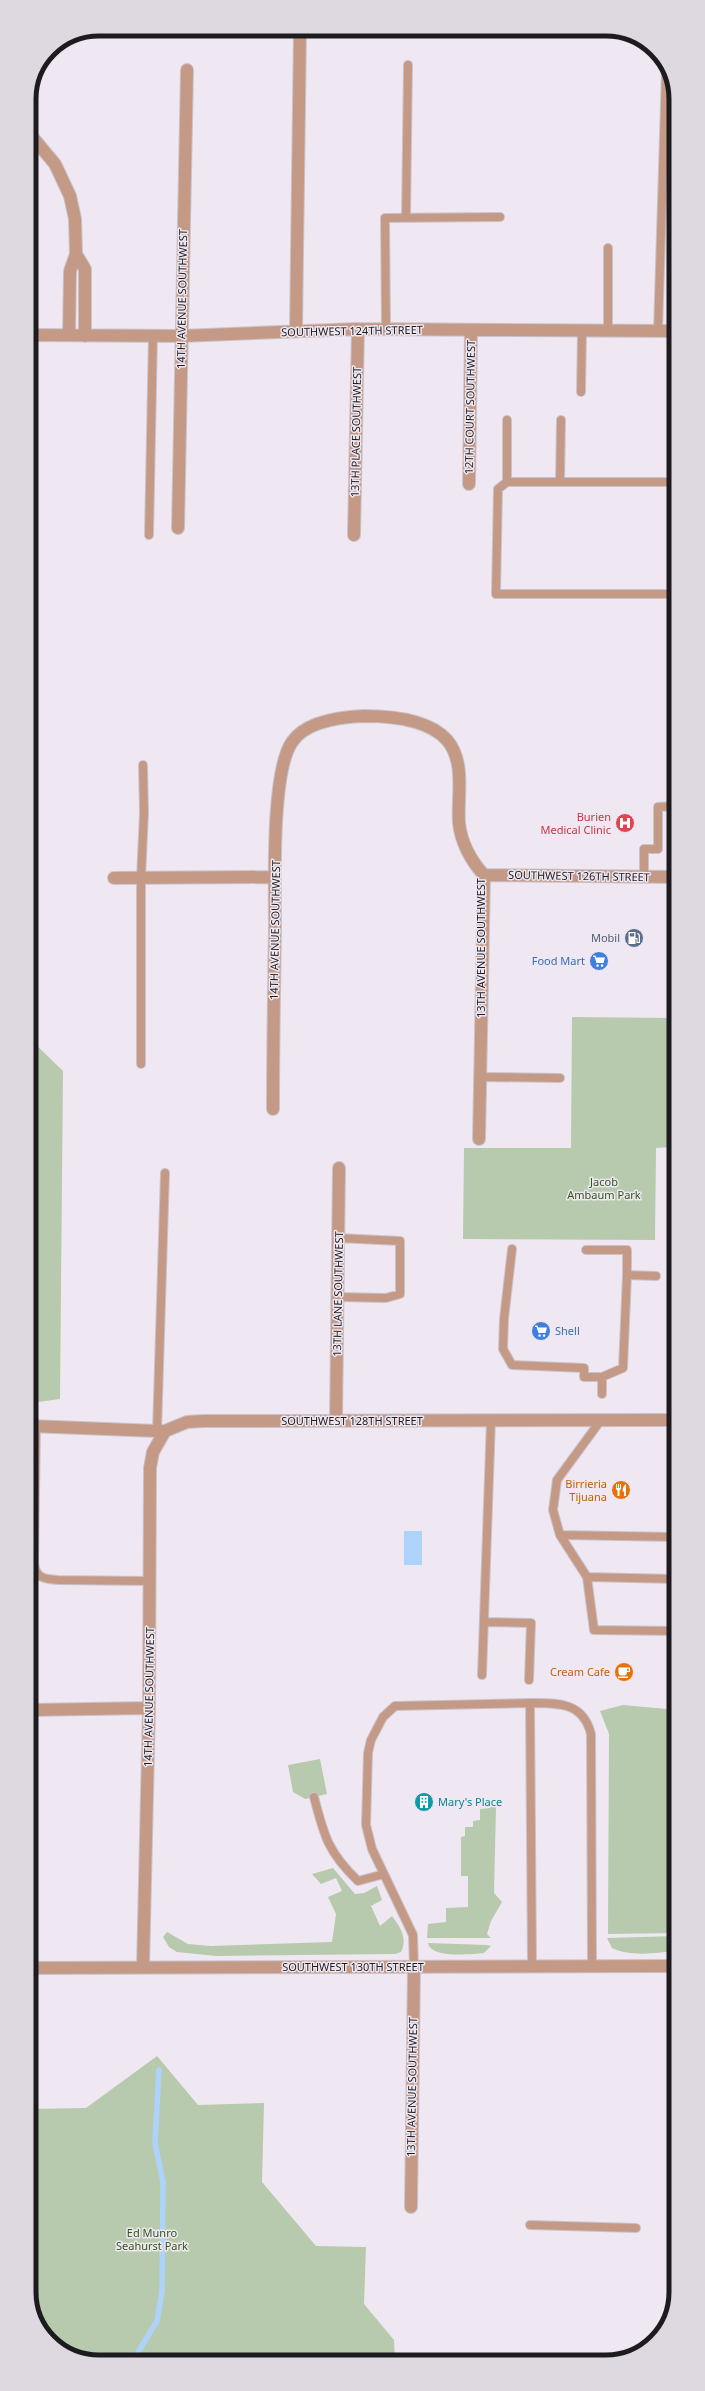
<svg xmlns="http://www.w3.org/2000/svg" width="705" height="2391" font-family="'Noto Sans',sans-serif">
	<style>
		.green { fill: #b7caad }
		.water { fill: #aed3fa }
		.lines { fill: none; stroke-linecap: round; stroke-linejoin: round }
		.stream { stroke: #aed3fa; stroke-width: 5.5 }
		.service-casing { stroke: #c9c3cc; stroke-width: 10 }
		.minor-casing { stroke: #c9c3cc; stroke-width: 14 }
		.tertiary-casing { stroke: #c9c3cc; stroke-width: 14 }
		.service { stroke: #c49a87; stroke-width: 8 }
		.minor { stroke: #c49a87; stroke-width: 12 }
		.tertiary { stroke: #c49a87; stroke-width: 12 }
		.labels { text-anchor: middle; stroke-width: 3; stroke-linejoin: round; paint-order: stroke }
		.street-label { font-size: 11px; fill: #1e1b1f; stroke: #efe8f2 }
		.health-label { font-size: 11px; fill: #be3a42; stroke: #efe8f2; text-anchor: end }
		.service-label { font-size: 11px; fill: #4e5e75; stroke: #efe8f2; text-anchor: end }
		.shop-label { font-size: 11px; fill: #366cbe; stroke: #efe8f2; text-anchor: end }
		.park-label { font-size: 11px; fill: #305419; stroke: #efe8f2 }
		.food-label { font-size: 11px; fill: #c56008; stroke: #efe8f2; text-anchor: end }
		.culture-label { font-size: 11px; fill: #0d838f; stroke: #efe8f2; text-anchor: start }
		.rim { fill: none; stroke: #1e1b1f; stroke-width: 5 }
	</style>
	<rect width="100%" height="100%" fill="#efe8f2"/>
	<path class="green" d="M572,1017L672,1018L671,1147L656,1148L655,1240L463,1239L464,1148H571Z
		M30,1039L63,1071L60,1399L30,1403Z
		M623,1705L667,1709L676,1745V1933L608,1934L609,1734L600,1711Z
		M320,1759L327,1794L305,1799L293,1792L288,1765Z
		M491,1806L496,1807L494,1893L502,1902L491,1921L487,1934L491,1938H427L428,1924L446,1922V1908L468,1907V1876H461V1837L465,1836V1827H473V1821L480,1820V1809L490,1808Z
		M333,1868L355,1894L364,1893L377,1886L382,1900L371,1906L380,1926L392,1916C400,1927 408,1938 401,1952L395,1954L216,1956L177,1952L169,1947L163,1937L167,1932L188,1944L211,1946L332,1942L336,1914L328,1897L342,1891L336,1878L321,1884L312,1874Z
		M676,1936L675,1951C655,1953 631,1957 612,1948L607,1938Z
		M428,1943L487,1945L491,1946L484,1953C471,1954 431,1959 428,1943Z
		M157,2056L198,2105L264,2103L262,2182L316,2246L366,2247L364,2304L394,2340L395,2361L94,2362L53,2344L30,2306V2109L86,2108Z"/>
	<path class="water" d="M404,1531H422V1565H404Z"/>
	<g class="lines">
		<path class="stream" d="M132,2362L157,2321L162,2292L163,2182L155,2143L159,2070"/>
		<defs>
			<path id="service" d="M406,218L408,65
				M386,329L385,218L500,217
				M608,331V248
				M658,331L666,71
				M581,392L582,331
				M507,420V482
				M560,482L561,420
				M675,482H507L498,489L496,594H675
				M149,535L153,335
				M644,877V849H658V807L675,806
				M141,1064V878L144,813L143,765
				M480,1077L560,1078
				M512,1249L504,1319L503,1349L512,1365L584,1368V1377H602L623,1368L627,1275
				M586,1250H627V1275L656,1276
				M338,1297L386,1298L400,1294V1241L338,1238
				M602,1394V1377
				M601,1420L557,1480L553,1510L560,1535L587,1577L676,1579
				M36,1426L34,1562C35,1578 44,1579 58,1580L150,1581
				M157,1431L165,1173
				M560,1535L676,1537
				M587,1577L594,1630L676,1631
				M484,1622L531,1623L529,1680
				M482,1675L491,1420
				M314,1797C324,1836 328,1852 358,1881L384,1874
				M532,1966L530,1703C558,1703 583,1702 591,1734L592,1966
				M414,1967L413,1935L372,1849L366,1825L368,1753L371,1740L383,1717L395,1706L530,1703
				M530,2225L636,2228"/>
			<path id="minor" d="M29,133L55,164L70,196L75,219L76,254L70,271L69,335
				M76,254L85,269V336
				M296,330L300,29
				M29,335L181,336L358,329L675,331
				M469,484L471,331
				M178,528L187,70
				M354,535L358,329
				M484,875L675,877
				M114,878L275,877
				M273,1109C273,1049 274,988 275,928C275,887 271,772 292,742C306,721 340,717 364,716C390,716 428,719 447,740C466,762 457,797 459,823C461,842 471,861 484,875L479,1139
				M336,1421L339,1168
				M30,1426L157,1431H165L187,1422L204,1421L675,1420
				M30,1710L149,1708
				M143,1967L149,1708L150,1468L153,1452L165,1431
				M411,2207L414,1967
				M675,2294L676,2251"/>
			<path id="tertiary" d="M30,1968L676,1966"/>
		</defs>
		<use href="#service" class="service-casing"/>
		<use href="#minor" class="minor-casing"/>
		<use href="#tertiary" class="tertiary-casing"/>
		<use href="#service" class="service"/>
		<use href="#minor" class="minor"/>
		<use href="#tertiary" class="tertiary"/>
	</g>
	<defs>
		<symbol id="hospital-disc" viewBox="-11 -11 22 22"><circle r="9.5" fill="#e0444e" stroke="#efe8f2"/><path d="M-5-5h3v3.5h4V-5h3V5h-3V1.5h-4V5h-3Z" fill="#fff"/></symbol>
		<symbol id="fuel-disc" viewBox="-11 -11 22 22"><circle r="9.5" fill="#5c6f8a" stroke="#efe8f2"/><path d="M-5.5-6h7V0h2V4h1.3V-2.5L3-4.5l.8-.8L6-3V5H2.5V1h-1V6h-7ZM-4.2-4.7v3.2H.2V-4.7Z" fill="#fff"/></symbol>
		<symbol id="supermarket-disc" viewBox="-11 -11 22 22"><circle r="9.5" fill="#3f7fe0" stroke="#efe8f2"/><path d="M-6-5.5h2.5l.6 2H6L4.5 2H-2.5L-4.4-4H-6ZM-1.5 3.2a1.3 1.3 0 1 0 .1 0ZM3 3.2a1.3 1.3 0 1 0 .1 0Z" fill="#fff"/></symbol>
		<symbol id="restaurant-disc" viewBox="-11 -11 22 22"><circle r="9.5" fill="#e8710a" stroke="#efe8f2"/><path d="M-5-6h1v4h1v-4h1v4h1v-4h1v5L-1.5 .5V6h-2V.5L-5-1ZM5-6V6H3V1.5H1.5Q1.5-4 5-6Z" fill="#fff"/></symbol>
		<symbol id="cafe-disc" viewBox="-11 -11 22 22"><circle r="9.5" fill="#e8710a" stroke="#efe8f2"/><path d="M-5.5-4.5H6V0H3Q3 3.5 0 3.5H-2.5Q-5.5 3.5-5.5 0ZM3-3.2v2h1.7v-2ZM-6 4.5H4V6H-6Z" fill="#fff"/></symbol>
		<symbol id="building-disc" viewBox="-11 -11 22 22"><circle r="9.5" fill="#0f9aa8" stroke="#efe8f2"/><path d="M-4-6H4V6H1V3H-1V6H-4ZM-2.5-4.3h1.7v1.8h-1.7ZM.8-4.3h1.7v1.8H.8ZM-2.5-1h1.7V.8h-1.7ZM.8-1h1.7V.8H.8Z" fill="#fff"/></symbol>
	</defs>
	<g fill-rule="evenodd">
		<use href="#hospital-disc" x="614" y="812" width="22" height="22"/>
		<use href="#fuel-disc" x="623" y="927" width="22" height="22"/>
		<use href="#supermarket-disc" x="588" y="950" width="22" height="22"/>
		<use href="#supermarket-disc" x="530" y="1320" width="22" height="22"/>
		<use href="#restaurant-disc" x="610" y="1479" width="22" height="22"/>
		<use href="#cafe-disc" x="613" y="1661" width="22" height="22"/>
		<use href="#building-disc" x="413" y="1791" width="22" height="22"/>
	</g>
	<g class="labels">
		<g class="street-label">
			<text transform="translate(182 299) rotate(-89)" y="4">14TH AVENUE SOUTHWEST</text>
			<text transform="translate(352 331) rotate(-1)" y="4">SOUTHWEST 124TH STREET</text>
			<text transform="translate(470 407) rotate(-89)" y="4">12TH COURT SOUTHWEST</text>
			<text transform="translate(356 432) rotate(-89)" y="4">13TH PLACE SOUTHWEST</text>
			<text transform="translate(579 876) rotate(1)" y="4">SOUTHWEST 126TH STREET</text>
			<text transform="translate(275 930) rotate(-89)" y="4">14TH AVENUE SOUTHWEST</text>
			<text transform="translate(481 948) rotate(-90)" y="4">13TH AVENUE SOUTHWEST</text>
			<text transform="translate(338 1294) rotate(-89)" y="4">13TH LANE SOUTHWEST</text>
			<text x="352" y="1425">SOUTHWEST 128TH STREET</text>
			<text transform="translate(149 1697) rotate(-89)" y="4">14TH AVENUE SOUTHWEST</text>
			<text x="353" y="1971">SOUTHWEST 130TH STREET</text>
			<text transform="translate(412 2087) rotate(-89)" y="4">13TH AVENUE SOUTHWEST</text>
		</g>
		<g class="health-label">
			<text x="611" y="821">Burien<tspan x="611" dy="13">Medical Clinic</tspan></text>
		</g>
		<g class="service-label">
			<text x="620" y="942">Mobil</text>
		</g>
		<g class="shop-label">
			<text x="585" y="965">Food Mart</text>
			<text x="555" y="1335" text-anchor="start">Shell</text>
		</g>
		<g class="park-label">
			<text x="604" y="1186">Jacob<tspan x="604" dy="13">Ambaum Park</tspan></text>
			<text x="152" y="2237">Ed Munro<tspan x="152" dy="13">Seahurst Park</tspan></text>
		</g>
		<g class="food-label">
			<text x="607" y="1488">Birrieria<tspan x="607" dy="13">Tijuana</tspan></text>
			<text x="610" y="1676">Cream Cafe</text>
		</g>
		<g class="culture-label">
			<text x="438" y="1806">Mary's Place</text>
		</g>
	</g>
	<path d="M0 0H705V2391H0ZM99 36H606A63 63 0 0 1 669 99V2292A63 63 0 0 1 606 2355H99A63 63 0 0 1 36 2292V99A63 63 0 0 1 99 36Z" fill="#ded8e1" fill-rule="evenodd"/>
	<path class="rim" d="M99 36H606A63 63 0 0 1 669 99V2292A63 63 0 0 1 606 2355H99A63 63 0 0 1 36 2292V99A63 63 0 0 1 99 36Z"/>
</svg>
